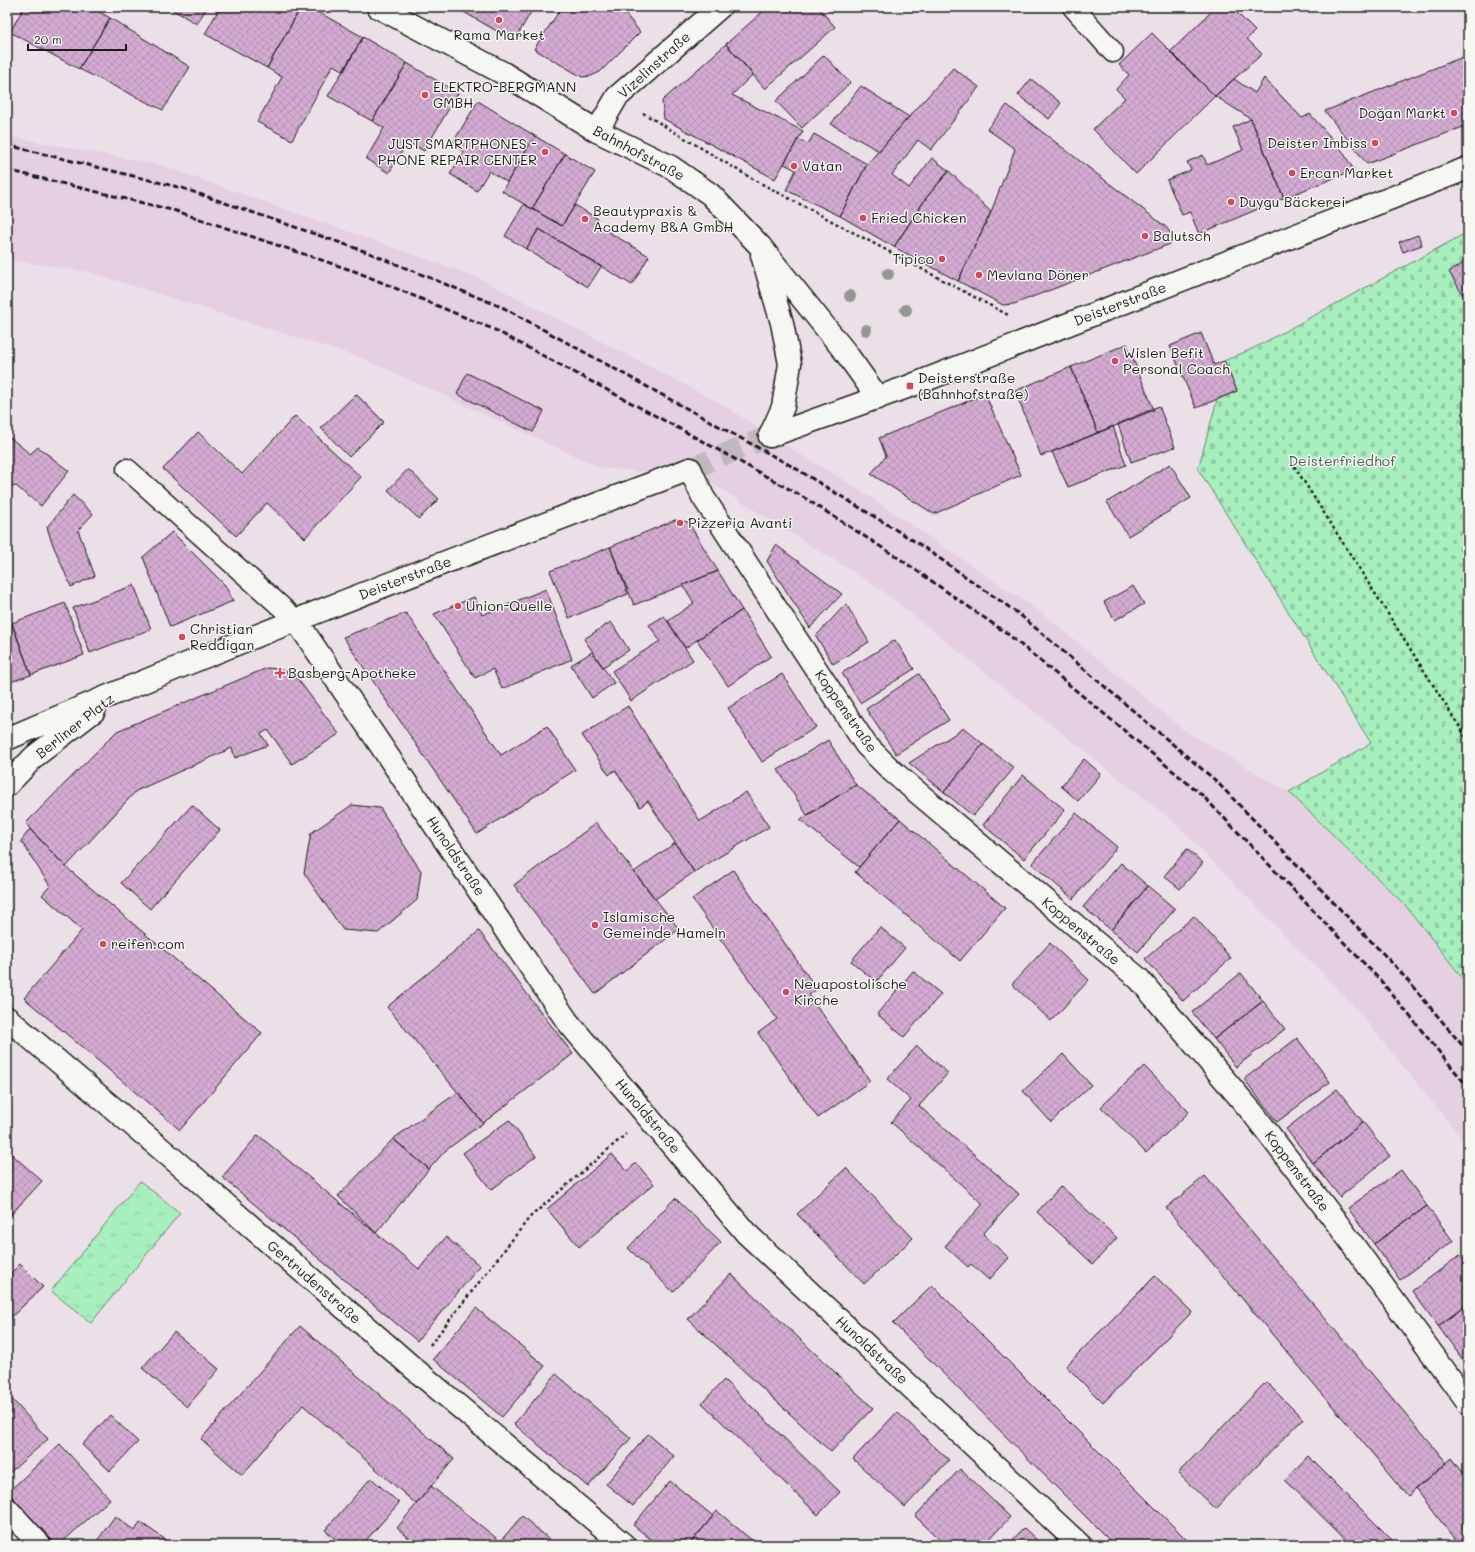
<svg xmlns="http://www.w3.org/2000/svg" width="1475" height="1552" font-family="Mali,sans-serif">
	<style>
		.built { fill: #e5d0e1 }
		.grass { fill: url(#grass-tufts); stroke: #62866d }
		.cemetery { fill: url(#cemetery-stones); stroke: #62866d }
		.building { fill: url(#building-cross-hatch); stroke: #1c1c1c }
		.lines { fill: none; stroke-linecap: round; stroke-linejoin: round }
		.primary-tunnel { stroke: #c2b9bf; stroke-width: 22; stroke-dasharray: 22 11; stroke-linecap: butt }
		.lane-casing { stroke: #1c1c1c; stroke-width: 23 }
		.street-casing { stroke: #1c1c1c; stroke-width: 25 }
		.secondary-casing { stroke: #1c1c1c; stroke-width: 25 }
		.primary-casing { stroke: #1c1c1c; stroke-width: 25 }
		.path { stroke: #1c1c1c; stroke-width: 2.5; stroke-dasharray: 3 3; stroke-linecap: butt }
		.lane { stroke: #f6f6f2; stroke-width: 20 }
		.street { stroke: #f6f6f2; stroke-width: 22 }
		.secondary { stroke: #f6f6f2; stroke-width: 22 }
		.primary { stroke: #f6f6f2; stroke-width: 22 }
		.rail { stroke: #1c1c1c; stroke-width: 3; stroke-dasharray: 6 3; stroke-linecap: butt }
		.tree { fill: #919793 }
		.poi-dot { fill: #d1495b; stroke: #f6f6f2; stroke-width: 1.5 }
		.labels { text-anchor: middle; stroke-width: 3; stroke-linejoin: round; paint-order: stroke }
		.poi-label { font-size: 14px; fill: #1c1c1c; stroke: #f6f6f2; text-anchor: start }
		.street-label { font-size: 14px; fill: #1c1c1c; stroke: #f6f6f2 }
		.park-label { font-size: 14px; fill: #465c4d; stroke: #f6f6f2 }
	</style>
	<defs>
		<pattern id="grass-tufts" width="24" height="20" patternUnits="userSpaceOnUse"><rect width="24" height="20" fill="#a7f0be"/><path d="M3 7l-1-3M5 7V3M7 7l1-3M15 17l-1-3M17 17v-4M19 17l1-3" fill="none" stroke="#8fcda3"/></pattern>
		<pattern id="cemetery-stones" width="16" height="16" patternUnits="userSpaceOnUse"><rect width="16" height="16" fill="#a7f0be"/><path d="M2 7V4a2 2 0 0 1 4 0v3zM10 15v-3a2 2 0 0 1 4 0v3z" fill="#8fcda3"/></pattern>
		<pattern id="building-cross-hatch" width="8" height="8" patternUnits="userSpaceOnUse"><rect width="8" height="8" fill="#d4abd2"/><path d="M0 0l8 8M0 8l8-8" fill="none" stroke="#b593b4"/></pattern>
	</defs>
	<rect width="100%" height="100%" fill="#ece0e8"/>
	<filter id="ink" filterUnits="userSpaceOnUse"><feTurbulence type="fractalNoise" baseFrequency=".025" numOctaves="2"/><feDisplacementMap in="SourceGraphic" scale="8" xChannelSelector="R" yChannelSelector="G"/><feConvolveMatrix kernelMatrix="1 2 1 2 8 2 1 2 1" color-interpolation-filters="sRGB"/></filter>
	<g filter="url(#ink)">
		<path class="built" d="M7,136L161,165L477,277L722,404L770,436L852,485L1042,613L1185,731L1289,792L1405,905L1468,985V1146L1354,1006L1174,822L877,587L703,478L601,468L364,359L89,272L7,260Z"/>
		<path class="grass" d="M140,1181L180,1213L91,1323L51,1291Z"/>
		<path class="cemetery" d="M1468,232V985L1405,905L1289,792L1371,743L1198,469L1217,400L1237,391L1224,361L1254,348Z"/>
		<path class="building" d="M24,7H91L110,18L79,69L10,32Z
			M168,7H207L197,24Z
			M220,7H301L267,68L205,34Z
			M301,7H309L363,37L344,71L333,65L292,140L257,122L282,77L267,68Z
			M455,7H534L514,41Z
			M562,7H620L640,32L600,72L591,76L582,77L534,49Z
			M768,7H818L835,27L765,89L726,44Z
			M1216,7H1231L1255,31L1247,39L1262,54L1215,96L1170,52Z
			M110,18L190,67L163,110L79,69Z
			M1152,33L1215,96L1136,174L1093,129L1125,98L1116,89L1129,75L1119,65Z
			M363,37L407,63L372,121L328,96Z
			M726,44L753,74L732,95L803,131L775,179L664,119L662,101Z
			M824,55L850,83L802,128L776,101Z
			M1468,55V125L1367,164L1325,111Z
			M407,63L458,93L424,151L408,142L389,173L366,159L384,128L372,121Z
			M953,68L979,87L931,150L918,140L892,175L909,188L932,158L949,171L926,198L894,247L840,216L867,164Z
			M1264,78L1302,118L1310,114L1341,149L1354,170L1284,198L1251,119L1215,96L1234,79L1255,93Z
			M1031,79L1061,103L1049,119L1018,95Z
			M861,86L909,117L879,151L831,124Z
			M478,101L535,136L507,182L489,171L477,191L450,174L464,152L452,144Z
			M1007,105L1166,227L1173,236L1170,244L1014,304L1003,305L958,281L991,212L1015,149L987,129Z
			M1251,119L1284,198L1199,234L1190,212L1182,215L1167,180L1191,170L1187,162L1203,155L1207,165L1243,150L1233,127Z
			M814,134L867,164L840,216L786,190L796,170L784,164L798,139L808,144Z
			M535,136L565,154L532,209L502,191Z
			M565,154L595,172L562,226L532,209Z
			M949,171L991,212L958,281L894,247L926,198Z
			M524,204L562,226L575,205L598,219L595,224L649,256L632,285L539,229L526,249L505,236Z
			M539,229L601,267L588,287L526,249Z
			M1418,235L1422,245L1403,252L1399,242Z
			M1468,260V303L1449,272Z
			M1201,333L1214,365L1224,361L1237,391L1196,408L1170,346Z
			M1127,344L1154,410L1098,433L1071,367Z
			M1071,367L1098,433L1041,456L1015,391Z
			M467,373L544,411L533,432L457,394Z
			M356,394L384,422L349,457L321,428Z
			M985,394L1021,475L934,514L871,474L886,456L879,438Z
			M1159,406L1175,447L1131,462L1118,424Z
			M295,416L361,477L305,538L267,503L236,536L163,469L198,432L242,474Z
			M1113,426L1126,465L1068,487L1052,452Z
			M7,435L30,454L38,447L69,471L41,506L16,486L7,488Z
			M1170,464L1191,498L1128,536L1107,502Z
			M408,469L439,499L419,519L388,490Z
			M73,495L93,514L78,530L95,576L71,587L51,540L47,527Z
			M675,520L688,522L718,571L634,605L610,547Z
			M172,532L225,585L233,601L170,627L143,557Z
			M776,545L842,594L810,628L767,561Z
			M610,547L628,594L569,618L550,571Z
			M718,571L742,610L685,648L668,621L694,603L683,585Z
			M134,585L151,629L90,653L73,608Z
			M1133,586L1144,604L1115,620L1104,602Z
			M546,589L572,659L502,689L493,669L475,678L434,614L474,597L482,615Z
			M65,603L84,655L31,675L12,623Z
			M846,604L869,642L833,664L816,636Z
			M742,610L771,656L728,686L697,640Z
			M7,611L31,675L7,683Z
			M406,613L501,755L547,726L575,770L477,834L343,637Z
			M664,616L693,660L631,701L612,671L660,641L649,625Z
			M611,622L629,650L603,667L584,639Z
			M895,640L914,669L860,703L842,673Z
			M592,652L614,683L592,698L571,665Z
			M267,668L278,669L287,672L297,678L339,734L292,764L268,730L261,734L268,745L235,758L232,748L136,791L66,867L30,829L26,823L117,731Z
			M782,674L816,727L762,762L728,708Z
			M919,674L949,720L896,754L866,709Z
			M628,706L700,821L746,792L769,827L694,872L648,801L640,807L615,770L609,775L582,735Z
			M964,728L983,744L944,792L909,763Z
			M828,740L856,785L807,815L778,770Z
			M983,744L1014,768L973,816L944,792Z
			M1084,759L1101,774L1078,801L1061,786Z
			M1023,775L1065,810L1024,859L983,825Z
			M856,785L900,819L859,867L800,820Z
			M192,805L220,830L150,909L121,883Z
			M352,805L380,808L421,871L417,900L378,933L343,930L304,873L311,833Z
			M1076,813L1117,847L1073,899L1032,864Z
			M900,819L1005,908L960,961L855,872Z
			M596,823L679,929L595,994L514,885Z
			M30,829L66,867L262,1033L180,1130L24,998L82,930L42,895L50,886L21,841Z
			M675,843L694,872L655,899L634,872Z
			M1187,849L1203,863L1180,889L1164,876Z
			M1121,863L1148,886L1111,930L1083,907Z
			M733,870L817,989L809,995L870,1081L818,1118L758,1033L777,1019L692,899Z
			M1148,886L1175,909L1138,952L1111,930Z
			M1194,916L1231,958L1183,1001L1145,959Z
			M880,927L905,948L876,982L851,961Z
			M479,931L573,1054L483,1123L387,1007Z
			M1050,943L1089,980L1051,1021L1012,984Z
			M913,971L941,994L904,1037L877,1014Z
			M1241,973L1263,1001L1214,1039L1192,1012Z
			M1263,1001L1285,1029L1236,1067L1214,1039Z
			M1297,1038L1330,1082L1277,1122L1244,1079Z
			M917,1046L948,1073L919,1106L1019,1194L983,1234L1009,1258L989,1280L971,1264L968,1267L945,1246L983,1204L891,1122L911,1100L887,1079Z
			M1063,1054L1091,1085L1051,1122L1023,1091Z
			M1144,1066L1189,1112L1146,1153L1101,1107Z
			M1337,1089L1363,1122L1313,1163L1286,1129Z
			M458,1092L483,1123L446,1150L429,1169L393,1139Z
			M509,1120L536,1156L491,1190L463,1153Z
			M1363,1122L1390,1156L1340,1197L1313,1163Z
			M258,1135L419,1269L446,1237L480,1266L417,1341L222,1177Z
			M393,1139L429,1169L376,1233L338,1196Z
			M7,1150L42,1181L7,1219Z
			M612,1154L627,1171L636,1163L654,1184L579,1247L547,1209Z
			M846,1168L913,1238L864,1284L797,1214Z
			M1401,1170L1427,1206L1374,1244L1348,1208Z
			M1205,1176L1447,1463L1408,1496L1166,1208Z
			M1061,1186L1117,1238L1093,1264L1037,1212Z
			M675,1198L721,1242L673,1292L628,1248Z
			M1427,1206L1453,1241L1400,1280L1374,1244Z
			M1460,1255L1468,1265V1304L1438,1326L1412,1291Z
			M20,1264L43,1287L7,1321V1277Z
			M731,1274L873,1408L831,1452L688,1319Z
			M1155,1276L1192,1312L1103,1403L1066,1366Z
			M932,1285L1192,1545H1114L893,1323Z
			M1468,1304V1357L1463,1360L1438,1326Z
			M476,1308L545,1366L502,1417L433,1359Z
			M300,1326L454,1459L416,1504L303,1405L242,1475L201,1439Z
			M174,1332L219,1369L187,1407L142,1368Z
			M556,1374L631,1438L588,1487L514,1424Z
			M724,1380L840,1492L818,1515L702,1403Z
			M1266,1382L1303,1419L1215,1509L1178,1473Z
			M10,1397L48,1439L7,1475V1401Z
			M897,1412L949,1460L905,1507L853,1459Z
			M110,1415L138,1442L110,1471L82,1445Z
			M648,1434L674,1456L633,1506L606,1484Z
			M60,1444L110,1499L59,1545H56L8,1492Z
			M1308,1456L1397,1545H1351L1285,1480Z
			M1452,1458L1468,1479V1545H1459L1416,1489Z
			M960,1469L1010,1517L984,1545H945L915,1516Z
			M371,1478L399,1503L362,1545H342L325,1530Z
			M670,1481L713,1516L689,1545H658L633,1525Z
			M431,1486L500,1541L497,1545H417L397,1528Z
			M717,1511L754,1542L752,1545H689Z
			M115,1516L135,1531L140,1522L173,1545H94Z
			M522,1516L556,1545H497Z
			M1024,1528L1042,1545H1008Z"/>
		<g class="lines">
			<path class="primary-tunnel" d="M690,469L770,436"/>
			<defs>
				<path id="lane" d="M1073,7L1113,52
					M127,469L296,620"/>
				<path id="street" d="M597,131L617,97L720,7
					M690,469L703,497L866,745L892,771L1139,979L1252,1112L1340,1227L1468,1403
					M296,620L567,1021L746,1233L1080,1545
					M7,1018L193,1176L412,1367L624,1545
					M7,1509L40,1545"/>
				<path id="secondary" d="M378,7L503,73L597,131L671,167L710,194L760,246L846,353L878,398
					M762,255L782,323L790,364L783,407L770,436"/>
				<path id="primary" d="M770,436L910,386L1468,168
					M7,739C232,642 461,556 690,469
					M7,785L35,756L94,711"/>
			</defs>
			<use href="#lane" class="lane-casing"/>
			<use href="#street" class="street-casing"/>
			<use href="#secondary" class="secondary-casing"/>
			<use href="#primary" class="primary-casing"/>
			<path class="path" d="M643,113L751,178L1010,316
				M1291,461L1468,740
				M430,1345L530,1217L626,1134"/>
			<use href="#lane" class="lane"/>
			<use href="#street" class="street"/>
			<use href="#secondary" class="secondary"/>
			<use href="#primary" class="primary"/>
			<path class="rail" d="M7,145L182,188L364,251L504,308L795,468L919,544L1019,614L1215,780L1397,968L1468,1052
				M7,170L176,211L357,272L495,330L682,430L800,495L900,559L1009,635L1202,795L1381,981L1468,1087"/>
		</g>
		<g class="tree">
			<circle cx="888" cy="274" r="6"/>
			<circle cx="850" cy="296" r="6"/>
			<circle cx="906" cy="310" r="6"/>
			<circle cx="866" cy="330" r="6"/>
		</g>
	</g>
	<g class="poi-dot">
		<circle cx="499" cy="20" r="4"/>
		<circle cx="425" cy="95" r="4"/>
		<circle cx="1454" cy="113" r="4"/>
		<circle cx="1375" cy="143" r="4"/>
		<circle cx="545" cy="152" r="4"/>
		<circle cx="794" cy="166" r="4"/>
		<circle cx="1292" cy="173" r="4"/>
		<circle cx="1231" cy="202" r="4"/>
		<circle cx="863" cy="218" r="4"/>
		<circle cx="585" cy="219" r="4"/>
		<circle cx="1145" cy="236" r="4"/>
		<circle cx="942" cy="259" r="4"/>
		<circle cx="979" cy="275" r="4"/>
		<circle cx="1115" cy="361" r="4"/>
		<rect x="906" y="382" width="8" height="8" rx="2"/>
		<circle cx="680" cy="523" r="4"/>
		<circle cx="458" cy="606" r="4"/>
		<circle cx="182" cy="637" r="4"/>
		<path d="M278 667h4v4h4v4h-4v4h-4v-4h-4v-4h4z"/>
		<circle cx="595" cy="925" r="4"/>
		<circle cx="103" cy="944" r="4"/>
		<circle cx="786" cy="992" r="4"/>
	</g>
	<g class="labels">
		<g class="poi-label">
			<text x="499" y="40" text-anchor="middle">Rama Market</text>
			<text x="433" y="92">ELEKTRO-BERGMANN<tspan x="433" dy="16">GMBH</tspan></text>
			<text x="1446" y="118" text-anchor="end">Doğan Markt</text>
			<text x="1367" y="148" text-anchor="end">Deister Imbiss</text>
			<text x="537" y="149" text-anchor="end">JUST SMARTPHONES -<tspan x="537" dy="16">PHONE REPAIR CENTER</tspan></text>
			<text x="802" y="171">Vatan</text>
			<text x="1300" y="178">Ercan Market</text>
			<text x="1239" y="207">Duygu Bäckerei</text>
			<text x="593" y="216">Beautypraxis &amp;<tspan x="593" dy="16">Academy B&amp;A GmbH</tspan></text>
			<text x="871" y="223">Fried Chicken</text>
			<text x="1153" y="241">Balutsch</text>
			<text x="934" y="264" text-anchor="end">Tipico</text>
			<text x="987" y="280">Mevlana Döner</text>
			<text x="1123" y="358">Wislen Befit<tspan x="1123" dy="16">Personal Coach</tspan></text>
			<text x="918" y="383">Deisterstraße<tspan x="918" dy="16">(Bahnhofstraße)</tspan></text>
			<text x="688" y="528">Pizzeria Avanti</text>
			<text x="466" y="611">Union-Quelle</text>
			<text x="190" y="634">Christian<tspan x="190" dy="16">Reddigan</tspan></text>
			<text x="288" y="678">Basberg-Apotheke</text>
			<text x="603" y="922">Islamische<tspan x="603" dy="16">Gemeinde Hameln</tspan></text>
			<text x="111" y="949">reifen.com</text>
			<text x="794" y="989">Neuapostolische<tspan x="794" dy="16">Kirche</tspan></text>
		</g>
		<g class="street-label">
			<text transform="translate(654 65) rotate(-42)" y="5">Vizelinstraße</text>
			<text transform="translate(639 153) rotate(28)" y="5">Bahnhofstraße</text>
			<text transform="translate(1120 304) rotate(-21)" y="5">Deisterstraße</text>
			<text transform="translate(405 578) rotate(-21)" y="5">Deisterstraße</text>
			<text transform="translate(846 711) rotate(55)" y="5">Koppenstraße</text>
			<text transform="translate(75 726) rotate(-38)" y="5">Berliner Platz</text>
			<text transform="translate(456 856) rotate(56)" y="5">Hunoldstraße</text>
			<text transform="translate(1081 931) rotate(40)" y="5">Koppenstraße</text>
			<text transform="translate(648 1116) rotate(50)" y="5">Hunoldstraße</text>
			<text transform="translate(1297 1171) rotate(53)" y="5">Koppenstraße</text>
			<text transform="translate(314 1282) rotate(41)" y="5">Gertrudenstraße</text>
			<text transform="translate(872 1350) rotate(43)" y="5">Hunoldstraße</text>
		</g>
		<g class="park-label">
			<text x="1342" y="466">Deisterfriedhof</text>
		</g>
	</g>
	<rect width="1475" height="1552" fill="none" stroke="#f6f6f2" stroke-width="24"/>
	<rect x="12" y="12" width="1451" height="1528" fill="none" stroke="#1c1c1c" stroke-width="1.5" filter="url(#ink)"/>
	<path d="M28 44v6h98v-6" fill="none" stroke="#1c1c1c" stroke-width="2"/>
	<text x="34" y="44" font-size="12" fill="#1c1c1c" stroke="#f6f6f2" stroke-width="3" paint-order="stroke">20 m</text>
</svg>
